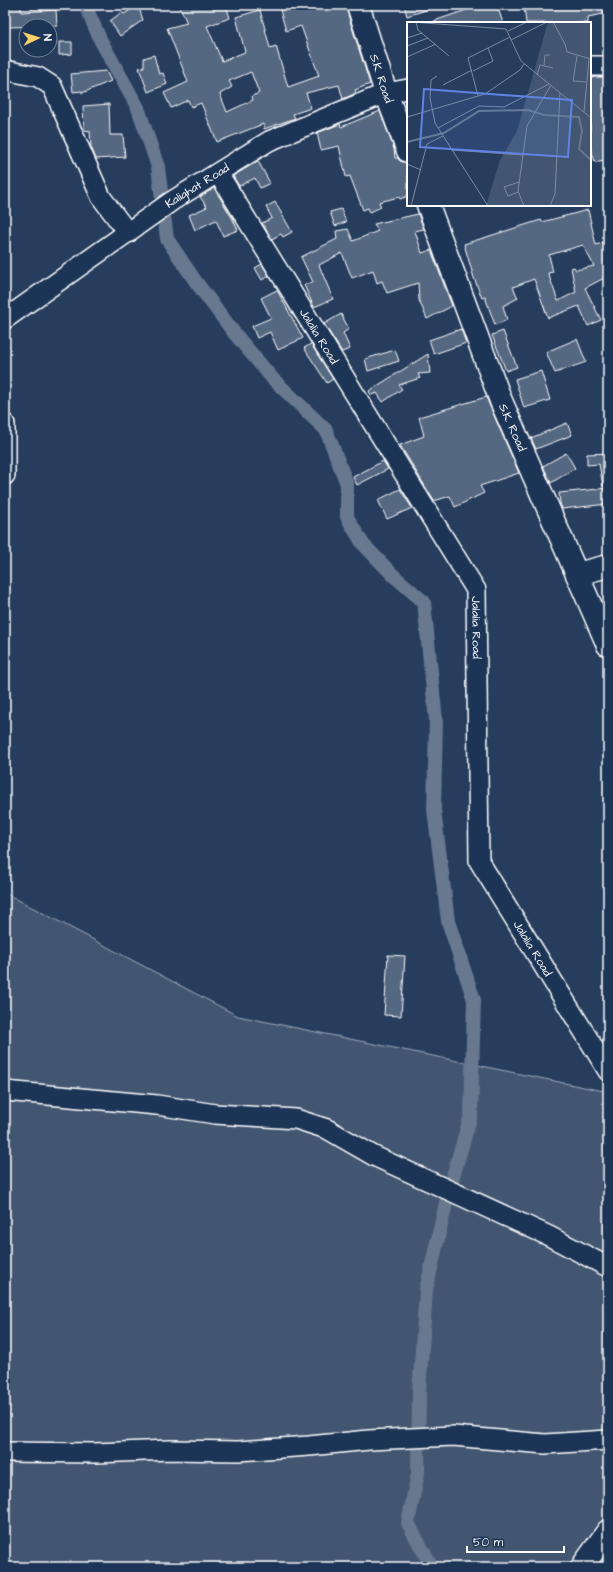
<svg xmlns="http://www.w3.org/2000/svg" width="613" height="1572" font-family="'Architects Daughter',sans-serif">
	<style>
		.green { fill: #425672; stroke: #a0aab8 }
		.lines { fill: none; stroke-linecap: round; stroke-linejoin: round }
		.canal { stroke: #67788e; stroke-width: 14 }
		.building { fill: #556781; stroke: #fff; fill-rule: evenodd }
		.minor-casing { stroke: #fff; stroke-width: 22 }
		.major-casing { stroke: #fff; stroke-width: 25 }
		.minor { stroke: #1d3557; stroke-width: 19 }
		.major { stroke: #1d3557; stroke-width: 22 }
		.labels { text-anchor: middle; stroke-width: 3; stroke-linejoin: round; paint-order: stroke }
		.street-label { font-size: 12px; fill: #fff; stroke: #1d3557 }
		.inset-river { fill: none; stroke: #67788e; stroke-width: 2 }
		.inset-road { fill: none; stroke: #7d8b9e; stroke-width: 1 }
		.view { fill: #6183e4; fill-opacity: 0.15; stroke: #6183e4; stroke-width: 2 }
		.inset-edge { fill: none; stroke: #fff; stroke-width: 2 }
	</style>
	<rect width="100%" height="100%" fill="#263d5e"/>
	<filter id="ink" filterUnits="userSpaceOnUse"><feTurbulence type="fractalNoise" baseFrequency=".025" numOctaves="2"/><feDisplacementMap in="SourceGraphic" scale="8" xChannelSelector="R" yChannelSelector="G"/><feConvolveMatrix kernelMatrix="1 2 1 2 8 2 1 2 1" color-interpolation-filters="sRGB"/></filter>
	<g filter="url(#ink)">
		<path class="green" d="M5,893L238,1016L608,1092V1567H5Z"/>
		<g class="lines">
			<path class="canal" d="M85,5L101,41L138,108L158,167L167,239L196,282L235,334L273,379L326,430L347,484V517L363,544L393,575L424,602L436,721L434,810L448,921L474,1000L471,1115L449,1190L426,1290L419,1392L418,1473L408,1523L432,1567"/>
		</g>
		<path class="building" d="M7,5H21V12L56,10L57,26L8,27Z
			M138,5L143,20L120,36L110,21L122,12L124,14Z
			M179,5H226L230,18L207,26L222,61L245,52L236,17L260,10L270,48L276,46L288,87L319,76L301,26L286,31L280,10L296,5H321L322,10L336,5H345L370,84L355,90L356,93L343,99L339,85L306,93L311,108L293,114L295,118L264,129L263,124L217,142L201,103L191,107L188,100L171,108L164,93L188,82L167,28L187,23ZM251,72L259,93L252,96L253,100L227,112L220,94L232,87L229,81Z
			M404,5H435L436,7L407,16Z
			M481,5H497L503,23H434V21Z
			M531,5H608V13L588,17V23H526L524,6Z
			M59,42H72V54L59,55Z
			M154,55L159,74L163,73L167,84L148,92L139,68L144,67V58Z
			M106,71L111,81L82,93V91L73,92L71,74Z
			M595,77H608V159L595,162L590,145V79Z
			M109,104L110,135H123L125,157L96,159L91,147L90,131L84,130L83,106Z
			M380,111L394,149L395,158H398L400,161L408,163V196L400,199L399,197L379,202L381,207L370,212L368,208L363,210L350,176L346,177L339,146L321,150L317,133L340,124L341,127Z
			M258,161L270,183L260,188L255,178L239,186L233,176Z
			M214,188L231,216L238,230L223,236L216,220L195,230L189,215L207,207L200,197Z
			M275,202L292,232L283,237L281,234L272,239L262,223L272,218L266,207Z
			M341,209L346,222L335,226L330,212Z
			M588,210L596,245L608,241V276L585,288L601,320L588,326L579,306L548,318L534,279L513,287L518,298L503,306L507,320L495,325L485,297L482,298L474,278L464,244L541,220L542,222ZM583,245L594,266L576,270L574,267L571,268L576,292L558,301L548,273L553,272L549,255Z
			M418,214L424,229L415,231L422,253L431,250L452,306L427,319L419,300L418,283L387,293L382,281L377,283L373,270L352,278L342,253L319,265L333,299L314,307L304,285L313,282L301,257L337,239L336,231L348,229L353,241L378,231L374,224Z
			M262,264L269,276L262,280L255,268Z
			M277,290L303,338L278,350L270,332L257,338L252,326L271,318L261,298Z
			M341,314L349,329L343,333L350,349L342,352L324,324Z
			M461,329L466,343L434,354L429,340Z
			M503,331L517,367L506,371L492,335Z
			M577,339L586,362L555,373L546,352Z
			M311,344L333,379L327,383L304,348Z
			M395,350L399,361L368,371L365,359Z
			M428,354L430,373L418,374L420,378L399,385L402,389L383,402L377,393L371,395L369,391Z
			M541,371L550,400L524,408L515,379Z
			M486,397L519,473L480,486L484,493L455,507L450,496L434,501L400,445L424,436L419,417Z
			M567,423L572,435L536,449L531,438Z
			M566,453L575,468L551,483L543,466Z
			M608,453V485L603,486L599,464L587,465V454Z
			M383,461L388,469L357,485L353,477Z
			M608,488V504L562,509L560,503L559,493Z
			M400,489L412,508L387,519L378,500Z
			M388,955L405,956L401,1016L384,1015Z"/>
		<g class="lines">
			<defs>
				<g id="minor">
					<path d="M590,66H608"/>
					<path d="M5,70L38,77L52,86L101,197L128,233"/>
					<path id="s1" d="M218,173L476,590L479,861L608,1071"/>
					<path id="s2" d="M5,319L172,201L269,141L386,93L408,89"/>
					<path d="M5,424V475"/>
					<path d="M5,1091L157,1105L215,1114L296,1119L327,1129L374,1156L549,1236L608,1267"/>
					<path d="M5,1452L95,1453L170,1450L238,1451L309,1446L369,1440L453,1436L545,1444L608,1440"/>
				</g>
				<g id="major">
					<path id="s3" d="M358,5L386,93L408,151"/>
					<path id="s4" d="M428,205L501,401L608,645"/>
					<path d="M577,574L608,566"/>
					<path d="M582,1567L608,1531"/>
				</g>
			</defs>
			<use href="#minor" class="minor-casing"/>
			<use href="#major" class="major-casing"/>
			<use href="#minor" class="minor"/>
			<use href="#major" class="major"/>
		</g>
	</g>
	<g class="labels">
		<g class="street-label">
			<text dy="4" stroke="none"><textPath href="#s3" startOffset="77">S.K. Road</textPath></text>
			<text dy="4" stroke="none"><textPath href="#s2" startOffset="234">Kalighat Road</textPath></text>
			<text dy="4" stroke="none"><textPath href="#s1" startOffset="192">Jalalia Road</textPath></text>
			<text dy="4" stroke="none"><textPath href="#s4" startOffset="238">S.K. Road</textPath></text>
			<text dy="4" stroke="none"><textPath href="#s1" startOffset="528">Jalalia Road</textPath></text>
			<text dy="4" stroke="none"><textPath href="#s1" startOffset="864">Jalalia Road</textPath></text>
		</g>
	</g>
	<g transform="translate(407 22)">
		<rect width="184" height="184" fill="#263d5e"/>
		<path d="M141,0H184V184H79L93,138L110,109Z" fill="#425672"/>
		<path class="inset-river" d="M0,120L37,111L72,89L121,88L137,93L172,95L175,109L172,127L184,138"/>
		<path class="inset-road" d="M4,0L99,7L114,39L184,96M9,0L11,8L42,34M146,0L158,22L160,30L184,37M101,9L120,0M0,16L15,11M104,18L140,0M0,24L21,16M170,34L166,59L179,60M0,35L29,22M137,43L138,33H143M66,49L86,39L81,26M130,53L133,43L146,46M30,54L24,58L23,76L28,101L81,184M36,63L65,48M71,74L61,36L103,15M177,90L182,37M0,95L78,72L113,48L117,42M31,106L72,84L97,85L142,62M44,128L116,133M0,142L14,148M111,170L101,174L97,165L112,160M4,184L20,122L36,114M117,184L111,169L120,104L144,63M143,184L148,172L153,71"/>
		<path class="view" d="M17,67L165,78L161,135L13,125Z"/>
		<rect width="184" height="184" class="inset-edge"/>
	</g>
	<rect width="613" height="1572" fill="none" stroke="#1d3557" stroke-width="20"/>
	<rect x="10" y="10" width="593" height="1552" fill="none" stroke="#fff" stroke-width="1.5" filter="url(#ink)"/>
	<g transform="translate(38 38) rotate(86)"><circle r="19" fill="#1d3557" stroke="#77869a"/>
	<path d="M0-3L7 15L0 10L-7 15Z" fill="#ffd166"/>
	<text y="-6" font-size="11" font-weight="bold" text-anchor="middle" fill="#ffffff">N</text>
	</g>
	<path d="M467 1546v6h97v-6" fill="none" stroke="#ffffff" stroke-width="2"/>
	<text x="473" y="1546" font-size="12" fill="#ffffff" stroke="#1d3557" stroke-width="3" paint-order="stroke">50 m</text>
</svg>
